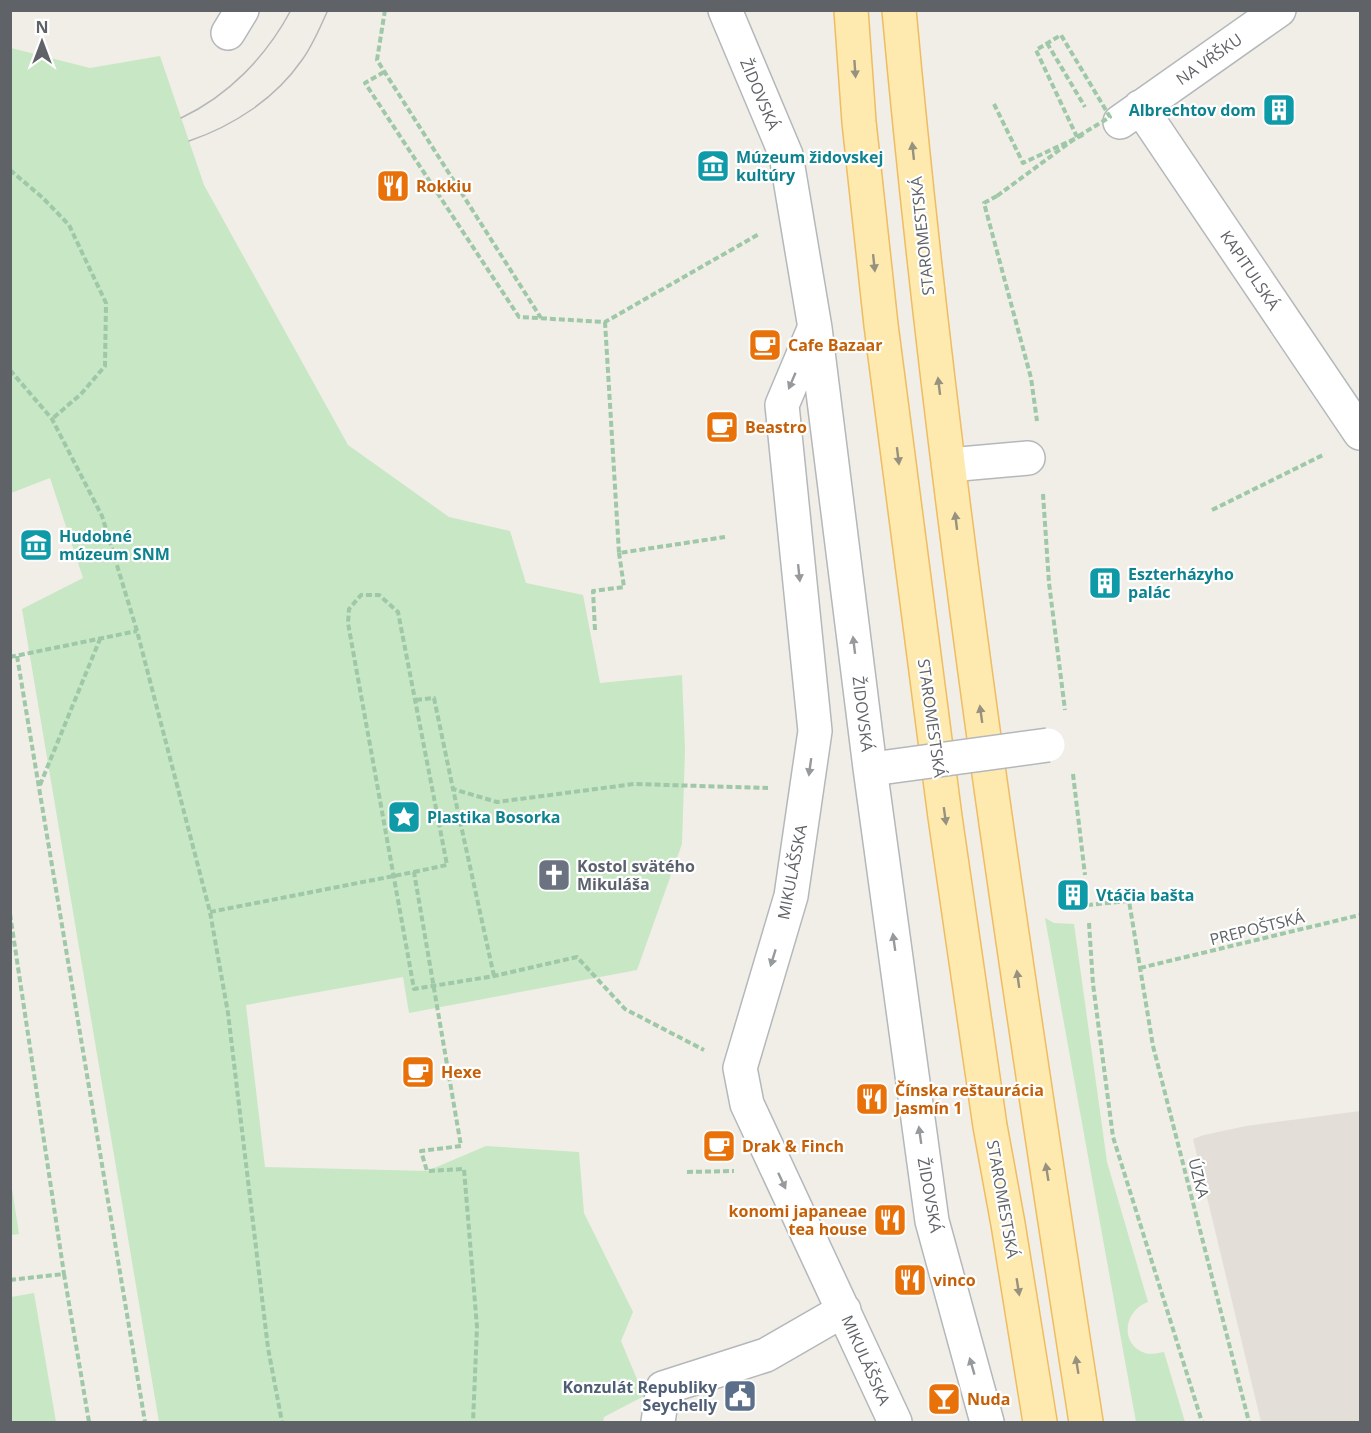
<svg xmlns="http://www.w3.org/2000/svg" width="1371" height="1433" font-family="'Open Sans',sans-serif">
	<style>
		.education { fill: #e3dfd8 }
		.green { fill: #c8e7c5 }
		.lines { fill: none; stroke-linecap: round; stroke-linejoin: round }
		.minor-casing { stroke: #b4b8bb; stroke-width: 36 }
		.major-casing { stroke: #efbc61; stroke-width: 36 }
		.path { stroke: #9ec8a7; stroke-width: 4; stroke-dasharray: 6 3; stroke-linecap: butt }
		.minor { stroke: #fff; stroke-width: 33 }
		.major { stroke: #feeaaf; stroke-width: 33 }
		.tram { stroke: #b5b6b7; stroke-width: 1.5 }
		.minor-bridge-casing { stroke: #b4b8bb; stroke-width: 36; stroke-linecap: butt }
		.path-bridge { stroke: #9ec8a7; stroke-width: 4; stroke-dasharray: 6 3; stroke-linecap: butt }
		.minor-bridge { stroke: #fff; stroke-width: 33 }
		.oneway { fill: #979280 }
		.oneway2 { fill: #979a9c }
		.labels { text-anchor: middle; stroke-width: 4.5; stroke-linejoin: round; paint-order: stroke }
		.street-label { font-size: 16px; fill: #5f6367; stroke: #fff }
		.culture-label { font-size: 16px; font-weight: bold; fill: #0d838f; stroke: #fff; text-anchor: start }
		.food-label { font-size: 16px; font-weight: bold; fill: #c56008; stroke: #fff; text-anchor: start }
		.worship-label { font-size: 16px; font-weight: bold; fill: #5b616d; stroke: #fff; text-anchor: start }
		.service-label { font-size: 16px; font-weight: bold; fill: #4e5e75; stroke: #fff; text-anchor: end }
	</style>
	<rect width="100%" height="100%" fill="#f0eee7"/>
	<path class="education" d="M1360,1111V1422H1261L1193,1139L1204,1135L1246,1126Z"/>
	<path class="green" d="M11,48L90,68L160,56L204,185L348,445L449,517L510,531L526,583L583,595L600,683L682,675L685,749L682,844L637,970L409,1013L403,977L246,1005L265,1167L427,1171L486,1146L579,1152L584,1213L633,1312L621,1341L644,1396L604,1417L603,1422H159L22,609L83,578L50,478L11,493Z
		M1045,918L1054,923L1074,924L1107,1162L1148,1302C1124,1310 1119,1344 1145,1353C1150,1355 1158,1353 1164,1352L1185,1422H1136Z
		M11,1182L19,1234L11,1235L10,1182Z
		M34,1293L56,1422H11V1297Z"/>
	<g class="lines">
		<defs>
			<path id="minor" d="M725,10L786,155L815,328L870,768L932,1221L987,1422
				M228,33L242,10
				M1140,107L1360,433
				M1120,122L1279,10
				M814,329L782,405L815,731L791,896L740,1068L747,1104L895,1422
				M949,465L1028,458
				M658,1422L663,1388L766,1355L844,1310"/>
			<path id="major" d="M851,10L859,122L881,325L945,817L990,1126L1008,1224L1040,1422
				M899,10C942,483 1013,953 1086,1422"/>
		</defs>
		<use href="#minor" class="minor-casing"/>
		<use href="#major" class="major-casing"/>
		<path class="path" d="M385,10L377,60L541,318
			M1047,43L1085,107
			M384,72L365,83L519,317L605,322L759,234
			M994,104L1023,163L1085,134
			M10,170L43,198L69,225L106,303L105,366L81,394L52,419
			M997,196L984,203L1031,378L1037,421
			M605,322L619,553L725,537
			M10,370L52,419L102,516L137,631L210,912L228,1013L268,1348L282,1422
			M1043,494L1049,583L1065,710
			M1212,510L1325,454
			M595,630L593,591L624,587L619,553
			M17,656L145,1422
			M10,657L137,631
			M416,700L434,698L453,789
			M1073,774L1085,875
			M40,785L100,639
			M414,872L447,865L398,612L379,595H361L349,609L348,623L414,989L494,976L577,957L625,1009L704,1050
			M1087,905L1129,901L1153,1046L1249,1422
			M210,912L414,872L461,1146L421,1151L427,1171L464,1169L477,1327L473,1422
			M10,914L64,1274
			M1089,923L1093,984L1113,1137L1202,1422
			M1140,968L1360,915
			M494,976L453,789L497,802L634,784L768,788
			M687,1172L734,1171
			M10,1280L64,1274L89,1422"/>
		<use href="#minor" class="minor"/>
		<use href="#major" class="major"/>
		<path class="tram" d="M181,118C228,96 266,57 291,10
			M189,141C233,126 275,99 302,60C313,45 320,27 328,10"/>
		<defs>
			<path id="minor-bridge" d="M887,767L1048,745"/>
		</defs>
		<use href="#minor-bridge" class="minor-bridge-casing"/>
		<path class="path-bridge" d="M997,196L1077,137L1036,50L1061,35L1110,117L1077,137"/>
		<use href="#minor-bridge" class="minor-bridge"/>
	</g>
	<defs><path id="oneway-solid" d="M-6-.8H1V-3.2L6.5 0L1 3.2V.8H-6Z" transform="scale(1.5)"/></defs>
	<g class="oneway">
		<use href="#oneway-solid" transform="translate(855 69) rotate(86)"/>
		<use href="#oneway-solid" transform="translate(913 151) rotate(-96)"/>
		<use href="#oneway-solid" transform="translate(874 263) rotate(84)"/>
		<use href="#oneway-solid" transform="translate(939 386) rotate(-97)"/>
		<use href="#oneway-solid" transform="translate(898 456) rotate(83)"/>
		<use href="#oneway-solid" transform="translate(956 521) rotate(-97)"/>
		<use href="#oneway-solid" transform="translate(981 714) rotate(-98)"/>
		<use href="#oneway-solid" transform="translate(945 816) rotate(82)"/>
		<use href="#oneway-solid" transform="translate(1018 979) rotate(-98)"/>
		<use href="#oneway-solid" transform="translate(1047 1172) rotate(-99)"/>
		<use href="#oneway-solid" transform="translate(1018 1287) rotate(81)"/>
		<use href="#oneway-solid" transform="translate(1077 1365) rotate(-99)"/>
	</g>
	<g class="oneway2">
		<use href="#oneway-solid" transform="translate(792 381) rotate(113)"/>
		<use href="#oneway-solid" transform="translate(799 573) rotate(84)"/>
		<use href="#oneway-solid" transform="translate(854 645) rotate(-97)"/>
		<use href="#oneway-solid" transform="translate(810 767) rotate(98)"/>
		<use href="#oneway-solid" transform="translate(894 942) rotate(-98)"/>
		<use href="#oneway-solid" transform="translate(773 958) rotate(107)"/>
		<use href="#oneway-solid" transform="translate(920 1135) rotate(-98)"/>
		<use href="#oneway-solid" transform="translate(782 1181) rotate(65)"/>
		<use href="#oneway-solid" transform="translate(972 1366) rotate(-106)"/>
	</g>
	<defs>
		<symbol id="building-square" viewBox="-11 -11 22 22"><rect x="-9" y="-9" width="18" height="18" rx="4" fill="#0f9aa8" stroke="#fff"/><path d="M-4-6H4V6H1V3H-1V6H-4ZM-2.5-4.3h1.7v1.8h-1.7ZM.8-4.3h1.7v1.8H.8ZM-2.5-1h1.7V.8h-1.7ZM.8-1h1.7V.8H.8Z" fill="#fff"/></symbol>
		<symbol id="museum-square" viewBox="-11 -11 22 22"><rect x="-9" y="-9" width="18" height="18" rx="4" fill="#0f9aa8" stroke="#fff"/><path d="M0-6L6-3V-2H-6V-3ZM-5-1h2V3h-2ZM-1-1h2V3h-2ZM3-1h2V3H3ZM-6 4H6V6H-6Z" fill="#fff"/></symbol>
		<symbol id="restaurant-square" viewBox="-11 -11 22 22"><rect x="-9" y="-9" width="18" height="18" rx="4" fill="#e8710a" stroke="#fff"/><path d="M-5-6h1v4h1v-4h1v4h1v-4h1v5L-1.5 .5V6h-2V.5L-5-1ZM5-6V6H3V1.5H1.5Q1.5-4 5-6Z" fill="#fff"/></symbol>
		<symbol id="cafe-square" viewBox="-11 -11 22 22"><rect x="-9" y="-9" width="18" height="18" rx="4" fill="#e8710a" stroke="#fff"/><path d="M-5.5-4.5H6V0H3Q3 3.5 0 3.5H-2.5Q-5.5 3.5-5.5 0ZM3-3.2v2h1.7v-2ZM-6 4.5H4V6H-6Z" fill="#fff"/></symbol>
		<symbol id="sight-square" viewBox="-11 -11 22 22"><rect x="-9" y="-9" width="18" height="18" rx="4" fill="#0f9aa8" stroke="#fff"/><path d="M0-6L1.8-2.2L6-1.7L2.9 1.2L3.7 5.4L0 3.3L-3.7 5.4L-2.9 1.2L-6-1.7L-1.8-2.2Z" fill="#fff"/></symbol>
		<symbol id="church-square" viewBox="-11 -11 22 22"><rect x="-9" y="-9" width="18" height="18" rx="4" fill="#6b7280" stroke="#fff"/><path d="M-1.2-6h2.4v3.5h3.3v2.4h-3.3V6h-2.4V-.1h-3.3v-2.4h3.3Z" fill="#fff"/></symbol>
		<symbol id="civic-square" viewBox="-11 -11 22 22"><rect x="-9" y="-9" width="18" height="18" rx="4" fill="#5c6f8a" stroke="#fff"/><path d="M-.6-6.5H3V-4.5H.6V-3L4-1V1h2V6H-6V1h2V-1L-.6-3ZM-1.2 2.5V6h2.4V2.5Z" fill="#fff"/></symbol>
		<symbol id="bar-square" viewBox="-11 -11 22 22"><rect x="-9" y="-9" width="18" height="18" rx="4" fill="#e8710a" stroke="#fff"/><path d="M-6-5H6L.8 .8V4.5H3.5V6h-7V4.5H-.8V.8Z" fill="#fff"/></symbol>
	</defs>
	<g fill-rule="evenodd">
		<use href="#building-square" x="1260" y="91" width="38" height="38"/>
		<use href="#museum-square" x="694" y="147" width="38" height="38"/>
		<use href="#restaurant-square" x="374" y="167" width="38" height="38"/>
		<use href="#cafe-square" x="746" y="326" width="38" height="38"/>
		<use href="#cafe-square" x="703" y="408" width="38" height="38"/>
		<use href="#museum-square" x="17" y="526" width="38" height="38"/>
		<use href="#building-square" x="1086" y="564" width="38" height="38"/>
		<use href="#sight-square" x="385" y="798" width="38" height="38"/>
		<use href="#church-square" x="535" y="856" width="38" height="38"/>
		<use href="#building-square" x="1054" y="876" width="38" height="38"/>
		<use href="#cafe-square" x="399" y="1053" width="38" height="38"/>
		<use href="#restaurant-square" x="853" y="1080" width="38" height="38"/>
		<use href="#cafe-square" x="700" y="1127" width="38" height="38"/>
		<use href="#restaurant-square" x="871" y="1201" width="38" height="38"/>
		<use href="#restaurant-square" x="891" y="1261" width="38" height="38"/>
		<use href="#civic-square" x="721" y="1377" width="38" height="38"/>
		<use href="#bar-square" x="925" y="1380" width="38" height="38"/>
	</g>
	<g class="labels">
		<g class="street-label">
			<text transform="translate(1209 59) rotate(-35)" y="6">NA VŔŠKU</text>
			<text transform="translate(760 94) rotate(67)" y="6">ŽIDOVSKÁ</text>
			<text transform="translate(922 236) rotate(-96)" y="6">STAROMESTSKÁ</text>
			<text transform="translate(1250 270) rotate(56)" y="6">KAPITULSKÁ</text>
			<text transform="translate(863 714) rotate(83)" y="6">ŽIDOVSKÁ</text>
			<text transform="translate(932 718) rotate(82)" y="6">STAROMESTSKÁ</text>
			<text transform="translate(792 872) rotate(-79)" y="6">MIKULÁŠSKA</text>
			<text transform="translate(1257 928) rotate(-14)" y="6">PREPOŠTSKÁ</text>
			<text transform="translate(1199 1178) rotate(76)" y="6">ÚZKA</text>
			<text transform="translate(930 1195) rotate(80)" y="6">ŽIDOVSKÁ</text>
			<text transform="translate(1003 1199) rotate(80)" y="6">STAROMESTSKÁ</text>
			<text transform="translate(866 1360) rotate(66)" y="6">MIKULÁŠSKA</text>
		</g>
		<g class="culture-label">
			<text x="1256" y="116" text-anchor="end">Albrechtov dom</text>
			<text x="736" y="163">Múzeum židovskej<tspan x="736" dy="18">kultúry</tspan></text>
			<text x="59" y="542">Hudobné<tspan x="59" dy="18">múzeum SNM</tspan></text>
			<text x="1128" y="580">Eszterházyho<tspan x="1128" dy="18">palác</tspan></text>
			<text x="427" y="823">Plastika Bosorka</text>
			<text x="1096" y="901">Vtáčia bašta</text>
		</g>
		<g class="food-label">
			<text x="416" y="192">Rokkiu</text>
			<text x="788" y="351">Cafe Bazaar</text>
			<text x="745" y="433">Beastro</text>
			<text x="441" y="1078">Hexe</text>
			<text x="895" y="1096">Čínska reštaurácia<tspan x="895" dy="18">Jasmín 1</tspan></text>
			<text x="742" y="1152">Drak &amp; Finch</text>
			<text x="867" y="1217" text-anchor="end">konomi japaneae<tspan x="867" dy="18">tea house</tspan></text>
			<text x="933" y="1286">vinco</text>
			<text x="967" y="1405">Nuda</text>
		</g>
		<g class="worship-label">
			<text x="577" y="872">Kostol svätého<tspan x="577" dy="18">Mikuláša</tspan></text>
		</g>
		<g class="service-label">
			<text x="717" y="1393">Konzulát Republiky<tspan x="717" dy="18">Seychelly</tspan></text>
		</g>
	</g>
	<rect width="1371" height="1433" fill="none" stroke="#5f6367" stroke-width="24"/>
	<g transform="translate(42 42)" stroke="#ffffff" stroke-width="4.5" paint-order="stroke">
	<path d="M0-4.5L10 22L0 15L-10 22Z" fill="#5f6367"/>
	<text y="-9" font-size="16" font-weight="bold" text-anchor="middle" fill="#5f6367">N</text>
	</g>
</svg>
